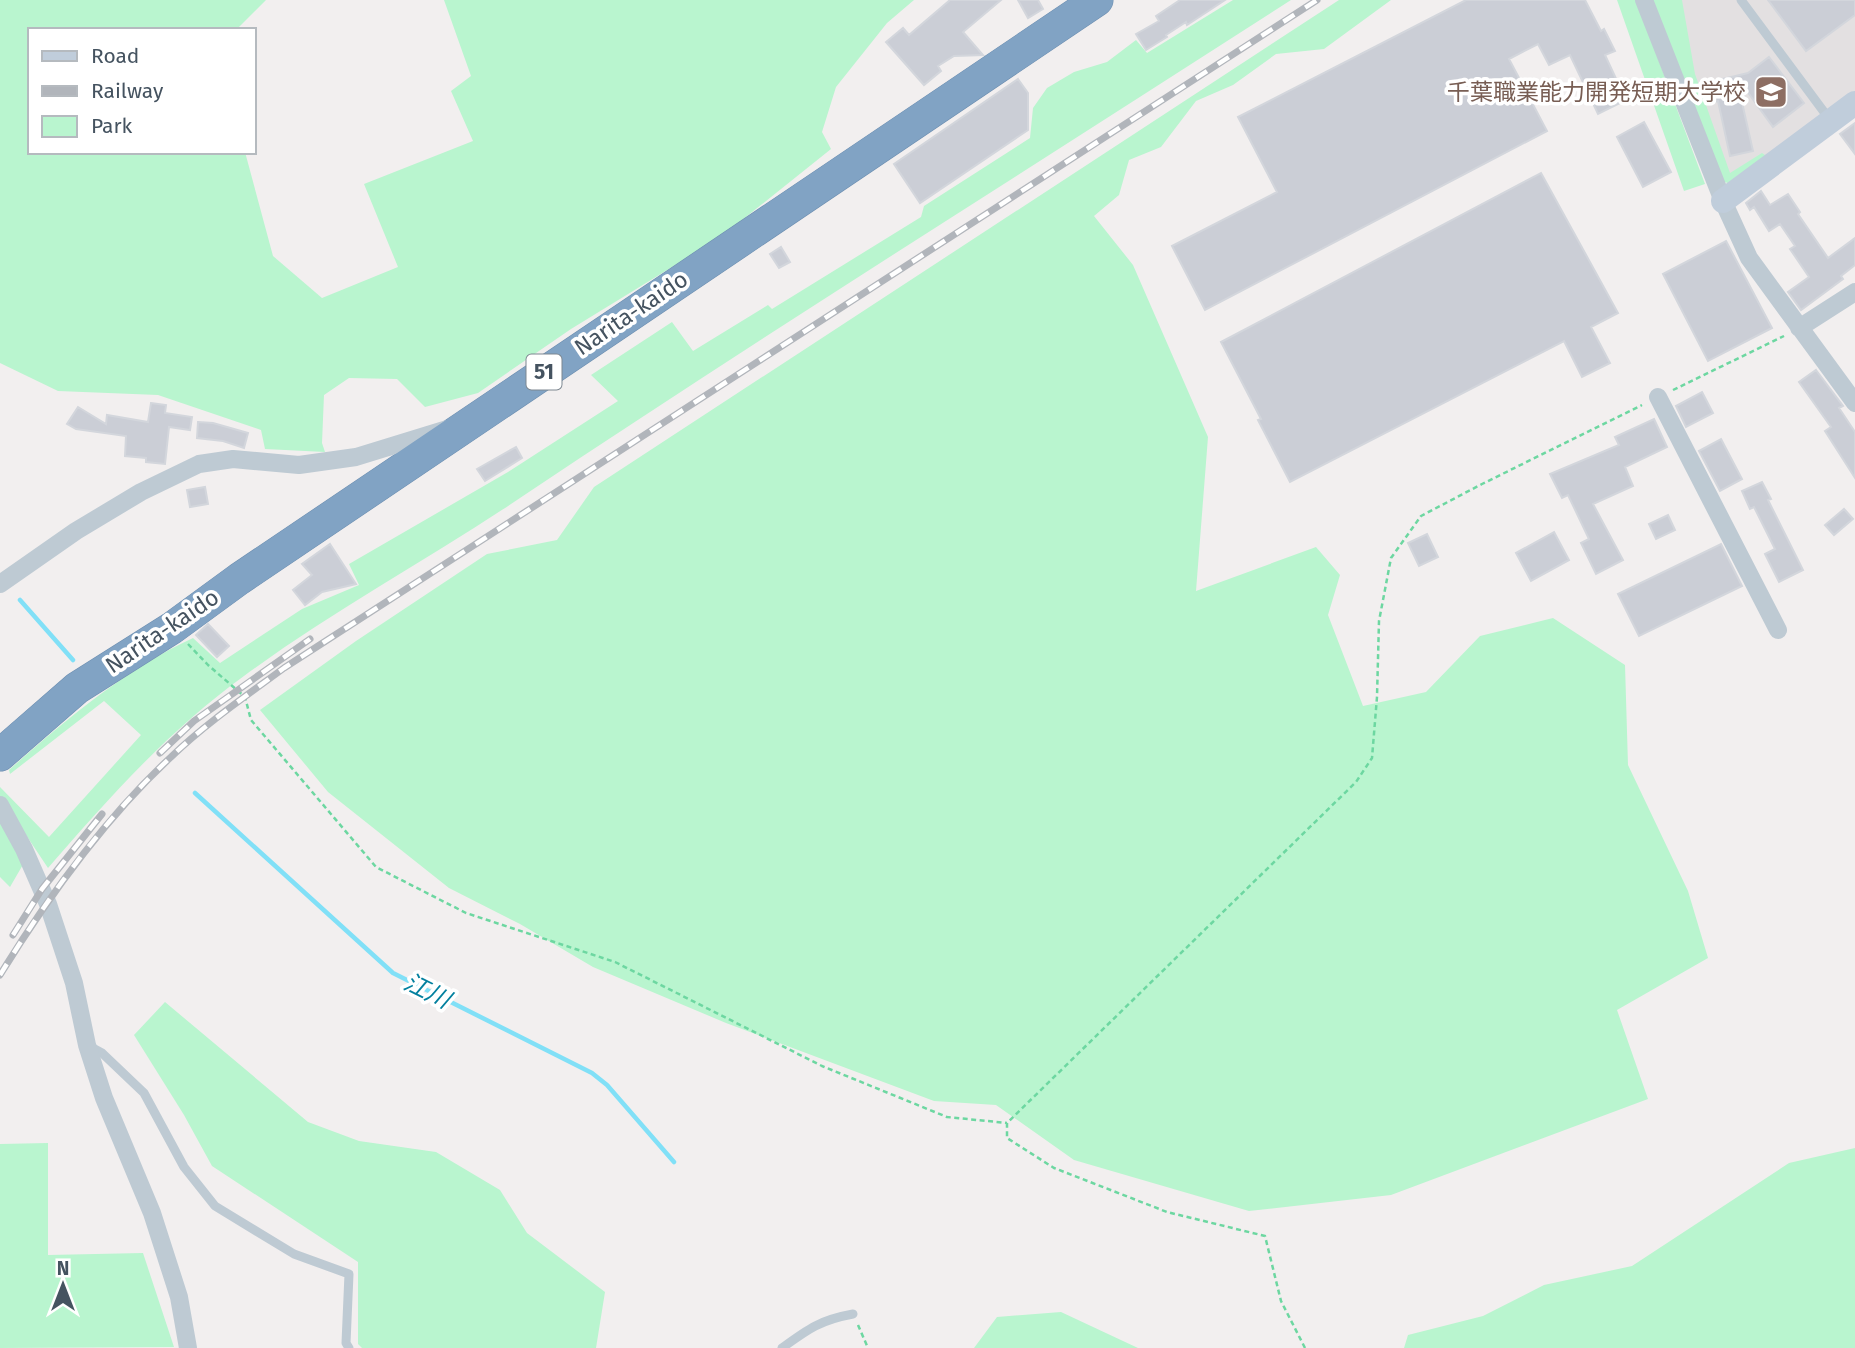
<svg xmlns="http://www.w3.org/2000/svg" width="1855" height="1348" font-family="'Fira Sans','Noto Sans JP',sans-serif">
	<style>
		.education { fill: #e3e0e1 }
		.green { fill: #b9f5cf }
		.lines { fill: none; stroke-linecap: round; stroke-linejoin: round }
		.stream { stroke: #81e0f7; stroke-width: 4.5 }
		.building { fill: #cbced6; stroke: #d3d6dc; stroke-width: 2 }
		.highway-casing { stroke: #6d8eb0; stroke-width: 33 }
		.path { stroke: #6dd7a1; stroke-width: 2.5; stroke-dasharray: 5 3.5; stroke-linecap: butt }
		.lane { stroke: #becad3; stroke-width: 9 }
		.street { stroke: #becad3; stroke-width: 18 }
		.secondary { stroke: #c0cddb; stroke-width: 24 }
		.highway { stroke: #81a3c4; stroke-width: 32 }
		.rail-casing { stroke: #b1b5bb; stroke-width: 7 }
		.rail { stroke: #fff; stroke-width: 4.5; stroke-dasharray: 13; stroke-linecap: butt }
		.labels { text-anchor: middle; stroke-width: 7; stroke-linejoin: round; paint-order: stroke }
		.shield { fill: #fff; stroke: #7d8790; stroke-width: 2 }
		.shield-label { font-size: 21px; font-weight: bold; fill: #455360 }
		.education-label { font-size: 23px; fill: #785e54; stroke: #fff; text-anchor: end }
		.street-label { font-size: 23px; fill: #455360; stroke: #fff }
		.water-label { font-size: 24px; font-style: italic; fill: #03809f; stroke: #fff }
	</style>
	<rect width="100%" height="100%" fill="#f2efef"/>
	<path class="education" d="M1652,0H1855V93L1731,184Z"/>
	<path class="green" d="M0,0H266L236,30H30V152H245L273,256L322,298L398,267L364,184L473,141L451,91L471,76L444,0H914L887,23L836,87L822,132L831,149L721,237L571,329L478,393L425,407L397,379L349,378L324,395L322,443L325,452L265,449L261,430L158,395L58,391L0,363Z
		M1233,0H1291C1034,166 774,328 520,498C429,559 332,611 244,676C169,730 108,799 48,868L0,796V787L49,837L141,735L104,701L10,774L9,770C63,722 127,668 193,638L220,663L302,609L359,585L349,564L508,472L618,401L591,375L672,322L693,351L768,305L772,309L921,217L924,206L1030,138L1033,108L1047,88L1074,72L1107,62L1136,40L1147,53Z
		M1339,0H1391L1324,49L1276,54L1233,85L1196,101L1161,147L1129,160L1119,195L1094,216L1133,265L1208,437L1196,591L1316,547L1340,575L1328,615L1363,706L1426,692L1480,636L1553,618L1625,665L1628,765L1688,891L1708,958L1617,1010L1648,1099L1391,1195L1249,1211L1074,1160L996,1105L934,1101L726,1023L593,967L520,924L449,888L328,792L260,710L356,641L487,554L557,540L594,487Z
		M1617,0H1636L1705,184L1684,191Z
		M1652,0H1682L1695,74L1730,173L1762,153L1768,157L1731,184L1721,181Z
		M0,806L32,849L10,887L0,877Z
		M165,1002L308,1122L359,1141L436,1152L500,1190L527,1233L605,1292L596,1348H362L358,1344V1262L212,1166L184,1115L134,1035Z
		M48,1143V1255L143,1253L174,1347L0,1348V1144Z
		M1855,1148V1348H1404L1408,1335L1483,1316L1544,1285L1632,1266L1789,1163Z
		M1061,1312L1138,1348H974L997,1317Z"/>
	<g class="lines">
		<path class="stream" d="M20,600L73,660
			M195,793L393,973L592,1073L607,1085L674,1162"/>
	</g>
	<path class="building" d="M950,0H1001L963,32L983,55L954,56L938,66L941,71L924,85L886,42L903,28L909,35Z
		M1018,0H1038L1043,9L1028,18Z
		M1180,0H1225L1187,25L1186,22L1166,35L1167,37L1146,50L1136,34L1159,21L1156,16Z
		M1466,0H1585L1601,31L1604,29L1615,51L1605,55L1626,100L1598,114L1570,55L1549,65L1538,44L1509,59L1547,131L1205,310L1172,246L1277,192L1238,117Z
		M1768,0H1855V15L1806,51Z
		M1769,57L1804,103L1773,127L1736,76L1753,151L1730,156L1718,101L1714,102L1710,82L1748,73Z
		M1018,79L1028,93V130L920,203L894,164Z
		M1644,122L1671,172L1643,187L1617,137Z
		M1855,123V154L1840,134Z
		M1541,173L1618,313L1591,327L1610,363L1582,377L1564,341L1290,482L1258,420L1261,419L1221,342Z
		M1761,191L1770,205L1788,194L1800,212L1798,214L1828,258L1855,238V265L1841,276L1843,279L1801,310L1788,292L1809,277L1790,249L1795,246L1780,224L1769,231L1754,207L1750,210L1746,203Z
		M1726,241L1772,328L1708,361L1663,274Z
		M781,247L790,262L779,268L770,254Z
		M1816,370L1843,406L1839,408L1855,432V478L1825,431L1831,427L1799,382Z
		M1702,392L1713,413L1686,427L1676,406Z
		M151,403L166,405L165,413L192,417L190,430L169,427L165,464L146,462V458L125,456L126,436L76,429L67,424L78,407L106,424L107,415L148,422Z
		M1654,419L1667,447L1625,467L1633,486L1593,504L1623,560L1596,574L1581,543L1589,539L1568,495L1562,498L1550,474L1619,445L1615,437Z
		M198,422L213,423L248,433L244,448L223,441L197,438Z
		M1721,439L1742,479L1720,491L1699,451Z
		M516,447L522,458L485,481L477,469Z
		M1762,482L1771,499L1768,500L1803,570L1779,582L1765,554L1775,549L1754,507L1750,509L1742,491Z
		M205,487L208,504L190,507L187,490Z
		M1844,509L1853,519L1834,535L1825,525Z
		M1668,515L1675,530L1656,539L1649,524Z
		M1554,532L1569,560L1531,581L1516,553Z
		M1427,534L1438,557L1419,566L1408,543Z
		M330,544L356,584L322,592L305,605L293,590L312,575L302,564Z
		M1721,544L1742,586L1639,636L1618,594Z
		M208,624L229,646L217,657L196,635Z"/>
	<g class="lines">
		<defs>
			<path id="highway" d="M0,755L77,688L172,628L239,579L1097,0"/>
		</defs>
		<use href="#highway" class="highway-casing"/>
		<path class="path" d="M1673,390L1784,336
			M188,644L208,665L245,697L251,720L376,867L466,913L615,962L822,1066L947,1117L1007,1123
			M858,1325L868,1348
			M1305,1348L1281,1301L1265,1236L1167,1212L1054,1168L1007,1138V1123L1356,782L1372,758L1377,697L1379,621L1391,558L1421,516L1482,484L1642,405"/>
		<path class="lane" d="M1741,0L1830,120
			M89,1046L102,1053L144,1093L184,1167L215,1206L294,1254L349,1274L346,1343L349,1348
			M782,1348C808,1329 820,1320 853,1314"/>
		<path class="street" d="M1644,0L1723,201L1749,258L1855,403
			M1799,328L1855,292
			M1658,397L1778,630
			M0,584L76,531L141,492L199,464L233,459L299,465L356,457L447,429
			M0,805L24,849L48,904L74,983L87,1045L104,1098L152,1213L179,1297L188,1348"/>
		<path class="secondary" d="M1723,201L1855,103"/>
		<use href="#highway" class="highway"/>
		<defs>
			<path id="rail" d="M160,753L194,721L310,639
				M13,935L42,889L102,814
				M0,975C48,897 103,820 171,757C205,724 246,696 284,668L1317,0"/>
		</defs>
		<use href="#rail" class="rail-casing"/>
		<use href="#rail" class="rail"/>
	</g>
	<defs>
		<symbol id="school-square" viewBox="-11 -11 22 22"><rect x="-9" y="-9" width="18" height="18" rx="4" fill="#8d6e63" stroke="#fff"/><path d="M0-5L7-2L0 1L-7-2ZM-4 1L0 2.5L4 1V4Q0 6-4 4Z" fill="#fff"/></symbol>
	</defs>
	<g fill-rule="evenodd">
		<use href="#school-square" x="1752" y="73" width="38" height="38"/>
	</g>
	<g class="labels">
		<rect class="shield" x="526.5" y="354.5" width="35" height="35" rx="5"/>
		<g class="shield-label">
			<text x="544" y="379">51</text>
		</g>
		<g class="education-label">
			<text x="1746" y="100">千葉職業能力開発短期大学校</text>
		</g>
		<g class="street-label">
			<text transform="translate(631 313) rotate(-34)" y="8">Narita-kaido</text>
			<text transform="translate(162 631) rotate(-34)" y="8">Narita-kaido</text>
		</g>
		<g class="water-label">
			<text transform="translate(427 991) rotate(26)" y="8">江川</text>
		</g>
	</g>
	<rect x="28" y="28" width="228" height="126" fill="#ffffff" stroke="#b5babf" stroke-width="2"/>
	<rect x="42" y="51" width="35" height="10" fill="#c0cddb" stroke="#b5babf" stroke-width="2"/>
	<text x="91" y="63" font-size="21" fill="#455360">Road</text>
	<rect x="42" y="86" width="35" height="10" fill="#b1b5bb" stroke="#b5babf" stroke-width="2"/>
	<text x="91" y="98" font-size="21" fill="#455360">Railway</text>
	<rect x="42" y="116" width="35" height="21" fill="#b9f5cf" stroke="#b5babf" stroke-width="2"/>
	<text x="91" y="133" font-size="21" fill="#455360">Park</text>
	<g transform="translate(63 1285)" stroke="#ffffff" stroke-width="5" paint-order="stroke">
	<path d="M0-5L12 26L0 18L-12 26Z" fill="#455360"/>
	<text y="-10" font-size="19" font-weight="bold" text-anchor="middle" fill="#455360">N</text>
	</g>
</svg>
